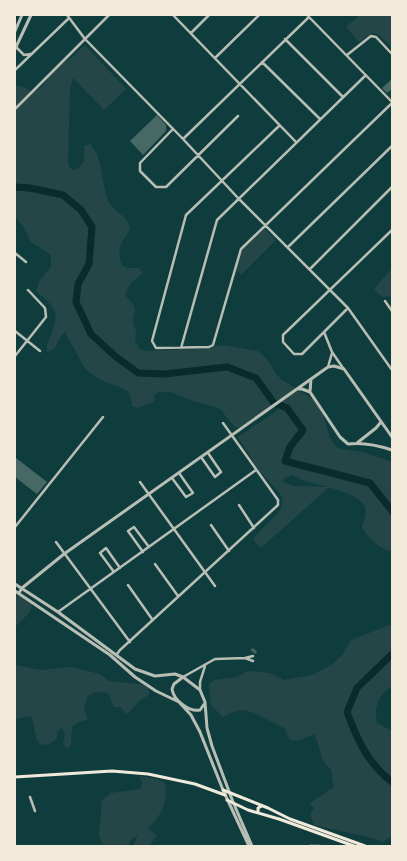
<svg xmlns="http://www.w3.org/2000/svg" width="407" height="861" font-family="'Exo 2',sans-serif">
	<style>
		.green { fill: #244646 }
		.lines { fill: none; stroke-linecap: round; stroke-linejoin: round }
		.river { stroke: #0a2a2b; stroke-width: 7 }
		.building { fill: #486865 }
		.minor { stroke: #b8beb3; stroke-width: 2.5 }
		.tertiary { stroke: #b8beb3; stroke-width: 3 }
		.secondary { stroke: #f1e9da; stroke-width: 3 }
	</style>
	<rect width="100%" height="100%" fill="#0f3d3e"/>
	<path class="green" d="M360,15H392V46L391,47L378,34L372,33L359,42L346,27Z
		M85,45L126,89L104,110L73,78L70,89L68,161L69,167L74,170C85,167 85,156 84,146L90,144C104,159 101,181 108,200C114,214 126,212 130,229C121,245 116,246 122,266L128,268H139L143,273L130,284L125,295C142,314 132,305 133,325L136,330L135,341L139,348L145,351L199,349L222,345L258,351L267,359L276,374L281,379L314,400L323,414L330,438L337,448L363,452L392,462V551C380,550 369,538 362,528C363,522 367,514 365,507C359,492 321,486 308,482C302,480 297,476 291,475L281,480L292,486L329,487L261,548L253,539C258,534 262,528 268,523C292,500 283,497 264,476C253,465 247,449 238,437L275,412L283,404L280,399C275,402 273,406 268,410C259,419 250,425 237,428L232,424L221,410L216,407L193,401L171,392H158L154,396V402L137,408L132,406L130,395L126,390L99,379L85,369L65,332C57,338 59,349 47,352C46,345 48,342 50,337C61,312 55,307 36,291L40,280L51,267V255L31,242L23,226L15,217V86H21L33,92L43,86L52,70L70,59Z
		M264,228L276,240L241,275L236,270L242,250Z
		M392,268V299L389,296L382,297L374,289Z
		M15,594L29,601L32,606L29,613L15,627Z
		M392,624V687C379,692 373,710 377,723L392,731V836L383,842L372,838L314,825L310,814L314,808L309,804L334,787L331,770L323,761L315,734L297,741L290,740L284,728C271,723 251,707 237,711C232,712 227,715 223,717L211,705L209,684L214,680L237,677L248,671L269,673L284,680L312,675L333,664L342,655L351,640Z
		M15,665L41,670L71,667L100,674L109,681L138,684L144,685L149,689V695L139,701L128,714L123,711L121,707H114L108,693L96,692L88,696L84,708L88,719L77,723L72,727L71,745L67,749L63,744L65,732L61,728L57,732V739C32,757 37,728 31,716L15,719Z
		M139,776L157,779L164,782C170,797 161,818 148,828L157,836L149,846H133L138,835L130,840L129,846H103L99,835L102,800L111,793L140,789L142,783Z"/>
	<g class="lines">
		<path class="river" d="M15,187L30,188L63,195L81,210L92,227L89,264L78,284L76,302L91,334L115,356L138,373L164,374L227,367L256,378L274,403L287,408L303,430L290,447L285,461L370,483L392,511
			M392,654L357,688L347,712C357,739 368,764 392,782"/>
	</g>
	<path class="building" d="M392,79V89L387,93L382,88Z
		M157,115L166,125V131L143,155L130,141Z
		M16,458L47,482L37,494L15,477Z
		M253,648L257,652L256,654L250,650Z"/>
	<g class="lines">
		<path class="minor" d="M67,15L85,39L183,139L238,198L348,308L392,370
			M173,15L296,142
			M307,15L392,102
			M191,33L209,15
			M285,39L343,97
			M16,47L24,55L31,54
			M347,55L371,36L376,37L392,54
			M215,58L259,15
			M262,62L320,119
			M15,70L68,19
			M15,109L109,15
			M279,126L186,215L152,341L156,348L209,347L213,345L241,249L392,103
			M173,129L140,163V171L156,187H166L238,116
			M183,139L309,17
			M288,247L392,146
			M15,253L26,262
			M310,269L392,187
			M385,301L392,311
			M348,308L302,354H294L283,342V335L392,230
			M15,331L40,351
			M324,332L332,352L343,368
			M181,348L217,220L366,75
			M15,356L46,317L45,308L28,290
			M328,367L332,353
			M201,457L215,477L221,472L208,453
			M172,478L186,497L193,493L179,473
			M140,482L215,586
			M239,505L254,528
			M211,525L229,551
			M15,527L103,417
			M56,542L130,642
			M143,552L128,531L134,527L149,547
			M155,564L178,596
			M114,572L100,553L106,548L120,568
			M128,585L152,619
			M58,612L256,470
			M117,654L120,650L278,505V500L223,423
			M253,656L245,658L253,661
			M183,677L215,659L245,658
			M200,690V682L205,666
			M30,797L35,811
			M310,846H319"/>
		<path class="tertiary" d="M15,31L22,15
			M15,49L31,15
			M311,379L310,392L340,437L348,444C363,442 377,445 392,450
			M299,389H302L310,392
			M357,443L376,428L381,422
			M15,584L58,612L135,669L155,676L175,674L183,677L200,690L205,702L207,728L212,746L233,802L252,846
			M15,591L110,655L135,677L156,691L179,702L191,715L200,732L223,790L249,846
			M19,593L22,588L64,554L328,367L334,366L344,369L392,437
			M183,677L174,684L172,689C174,701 189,712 200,710L205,703"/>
		<path class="secondary" d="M15,777L112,771L148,774L195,784L225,795
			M223,790L268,808L290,819L365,846
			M227,800L248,810L279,819L354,846
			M258,813V808L262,806"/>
	</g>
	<rect width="407" height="861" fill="none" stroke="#f1e9da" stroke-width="32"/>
</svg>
